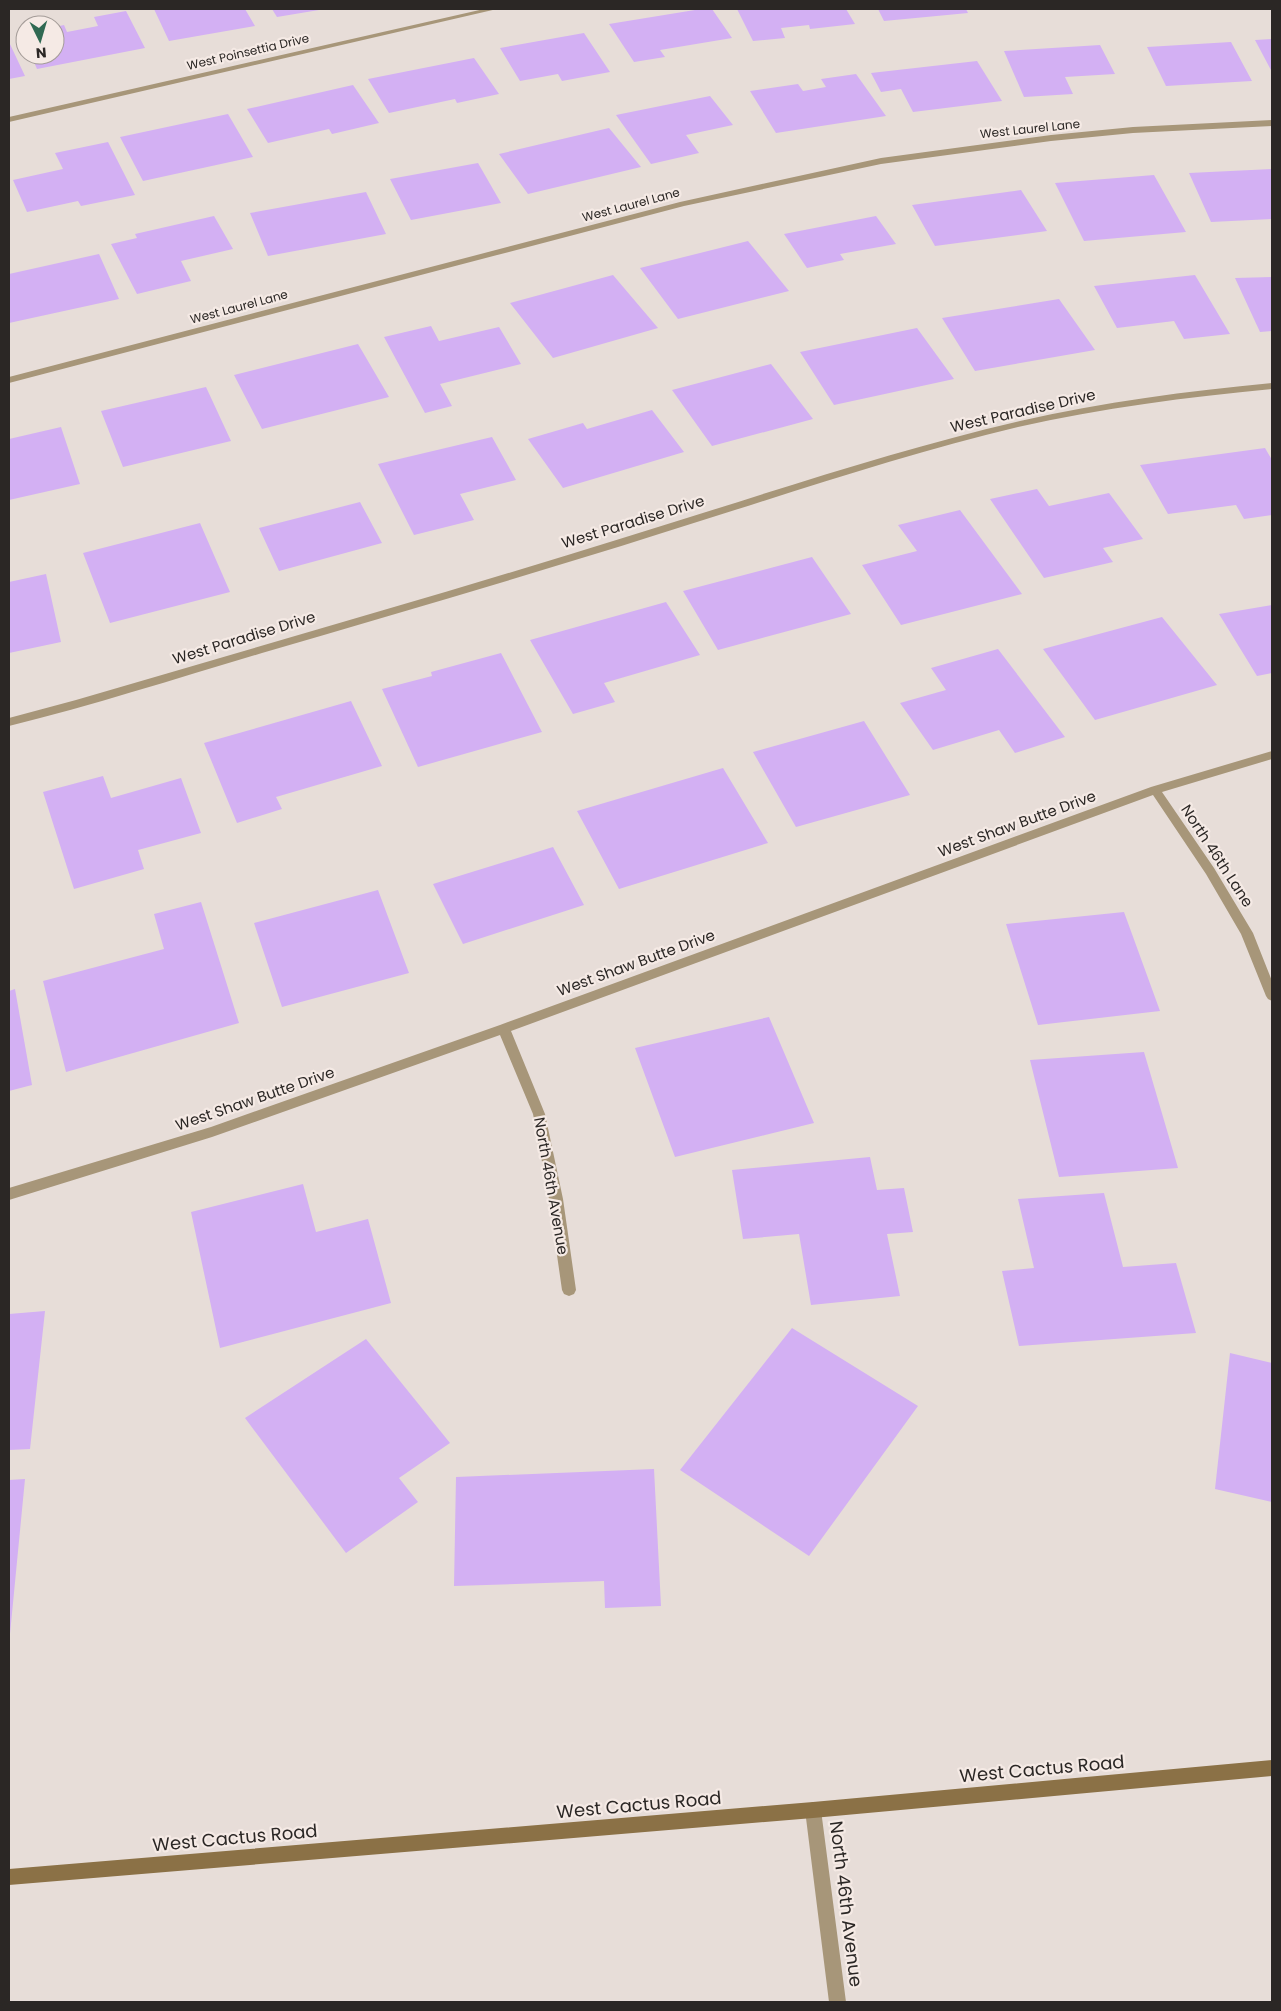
<svg xmlns="http://www.w3.org/2000/svg" width="1281" height="2011" font-family="Poppins,sans-serif">
	<style>
		.building { fill: #d3b0f3 }
		.lines { fill: none; stroke-linecap: round; stroke-linejoin: round }
		.minor { fill: #a79679; fill-rule: evenodd }
		.secondary { fill: #8b7146; fill-rule: evenodd }
		.labels { text-anchor: middle; stroke-width: 4.5; stroke-linejoin: round; paint-order: stroke }
		.far-street-label { font-size: 12px; fill: #2b2725; stroke: #f5eae5 }
		.street-label { font-size: 15px; fill: #2b2725; stroke: #f5eae5 }
		.near-street-label { font-size: 18px; fill: #2b2725; stroke: #f5eae5 }
	</style>
	<rect width="100%" height="100%" fill="#e7ddd8"/>
	<path class="building" d="M154,9H245L255,26L169,41Z
		M272,9H319V10L277,17Z
		M701,9H712L732,38L660,50L665,57L634,62L609,24Z
		M737,9H846L855,24L810,29L809,25L781,28L785,38L753,41Z
		M878,9H966L968,13L884,21Z
		M126,11L145,48L37,69L31,55H55V27L64,25L67,32L98,26L94,17Z
		M584,33L610,72L562,81L558,74L520,81L500,48Z
		M1272,39V72L1255,40Z
		M9,42L25,76L9,79Z
		M1231,42L1252,81L1166,86L1147,47Z
		M1100,45L1115,74L1065,77L1073,94L1024,97L1004,51Z
		M474,58L499,94L457,103L455,99L389,113L368,79Z
		M977,61L1002,101L913,112L901,89L881,92L871,73Z
		M856,74L886,116L776,133L750,91L798,84L803,91L826,87L821,79Z
		M353,85L379,123L332,134L329,129L268,143L247,109Z
		M710,96L733,125L686,135L699,153L651,164L616,115Z
		M228,114L253,157L143,181L120,137Z
		M609,128L641,167L528,194L499,154Z
		M108,142L135,195L81,206L78,201L27,212L13,180L63,169L55,153Z
		M478,163L501,203L411,220L390,179Z
		M1272,169V219L1211,222L1189,173Z
		M1154,175L1186,232L1084,241L1055,183Z
		M1021,190L1047,231L935,246L912,205Z
		M366,192L386,234L268,256L250,213Z
		M214,216L233,249L181,261L191,281L137,294L111,244L137,238L135,234Z
		M876,216L896,244L840,254L844,260L807,268L784,234Z
		M748,241L789,291L678,319L640,268Z
		M99,254L119,299L9,323V274Z
		M613,275L658,328L553,358L510,303Z
		M1195,275L1230,334L1184,339L1174,321L1117,328L1094,286Z
		M1272,277V331L1260,332L1235,278Z
		M1059,299L1095,350L975,371L942,318Z
		M431,326L439,341L499,327L521,364L440,384L452,406L425,413L384,337Z
		M917,328L954,379L834,405L800,352Z
		M358,344L389,397L262,429L234,375Z
		M771,364L813,419L712,446L672,390Z
		M206,387L231,441L123,467L101,411Z
		M652,410L684,452L563,488L528,439L583,423L587,429Z
		M61,427L80,484L9,500V439Z
		M492,437L516,480L460,494L474,520L414,535L378,464Z
		M1265,448L1272,460V515L1244,519L1236,505L1168,514L1140,465Z
		M1037,489L1049,506L1109,493L1143,539L1103,548L1113,562L1044,578L990,499Z
		M360,502L382,543L279,571L259,528Z
		M960,510L1022,594L901,625L862,565L917,551L898,525Z
		M200,523L230,592L110,623L83,553Z
		M812,557L851,614L718,650L683,591Z
		M46,574L61,642L9,653V582Z
		M666,602L700,655L604,683L615,702L573,714L530,640Z
		M1272,605V673L1257,676L1219,614Z
		M1162,617L1217,685L1095,720L1043,649Z
		M998,649L1065,737L1015,753L999,730L933,750L900,703L946,690L931,668Z
		M501,653L542,732L418,767L382,689L432,676L431,672Z
		M351,701L382,766L276,797L282,809L237,823L204,743Z
		M864,721L910,795L796,827L753,752Z
		M723,768L768,843L619,889L577,811Z
		M103,776L111,798L181,778L201,833L138,850L144,869L74,889L43,792Z
		M553,847L584,905L463,944L433,884Z
		M378,890L409,973L282,1007L254,923Z
		M201,902L239,1023L66,1072L43,981L164,949L154,914Z
		M1124,912L1160,1011L1038,1025L1006,924Z
		M15,989L32,1085L9,1091V991Z
		M769,1017L814,1123L675,1157L635,1048Z
		M1144,1052L1178,1168L1059,1177L1030,1060Z
		M870,1157L877,1190L904,1188L913,1232L887,1234L900,1296L811,1305L799,1234L743,1239L732,1170Z
		M303,1184L316,1232L368,1219L391,1303L220,1348L191,1212Z
		M1104,1193L1123,1267L1176,1263L1196,1333L1019,1346L1002,1271L1034,1268L1018,1199Z
		M45,1311L30,1449L9,1450V1314Z
		M792,1328L918,1406L809,1556L680,1470Z
		M366,1339L450,1443L399,1478L418,1502L346,1553L245,1418Z
		M1230,1353L1272,1363V1502L1215,1489Z
		M654,1469L661,1606L605,1608L604,1581L454,1586L456,1477Z
		M25,1479L10,1634H9V1480Z"/>
	<g class="lines">
		<path class="minor" d="M484,9H497L9,122V117Z
			M1272,120V126L1133,133L1051,141L881,164L684,206L9,383V377L680,202L881,158L1051,135L1133,127Z
			M1272,383V389C1187,397 1102,408 1018,427C897,456 778,497 659,534C527,576 394,614 262,653C178,678 94,705 9,726V718L76,700C260,646 443,594 626,537C757,497 886,452 1020,421C1103,402 1187,391 1272,383Z
			M1272,751V759L1162,792L1214,868L1253,933L1272,981V1001L1268,999L1266,996L1241,934L1206,874L1153,795L511,1031L545,1114L563,1199L576,1290L574,1294L569,1296L564,1294L562,1290L549,1199L533,1114L500,1035L212,1137L9,1200V1188L211,1127L500,1025L1151,787Z
			M813,1802L819,1804L821,1810L846,2002H829L805,1810L807,1804Z"/>
		<path class="secondary" d="M1272,1760V1776L813,1818L9,1885V1869L813,1802Z"/>
	</g>
	<g class="labels">
		<g class="far-street-label">
			<text transform="translate(248 52) rotate(-13)" y="4">West Poinsettia Drive</text>
			<text transform="translate(1030 129) rotate(-6)" y="4">West Laurel Lane</text>
			<text transform="translate(631 205) rotate(-15)" y="4">West Laurel Lane</text>
			<text transform="translate(239 307) rotate(-15)" y="4">West Laurel Lane</text>
		</g>
		<g class="street-label">
			<text transform="translate(1023 411) rotate(-13)" y="5">West Paradise Drive</text>
			<text transform="translate(633 522) rotate(-17)" y="5">West Paradise Drive</text>
			<text transform="translate(244 638) rotate(-17)" y="5">West Paradise Drive</text>
			<text transform="translate(1017 824) rotate(-20)" y="5">West Shaw Butte Drive</text>
			<text transform="translate(1217 856) rotate(57)" y="5">North 46th Lane</text>
			<text transform="translate(636 963) rotate(-20)" y="5">West Shaw Butte Drive</text>
			<text transform="translate(255 1099) rotate(-19)" y="5">West Shaw Butte Drive</text>
			<text transform="translate(551 1186) rotate(80)" y="5">North 46th Avenue</text>
		</g>
		<g class="near-street-label">
			<text transform="translate(1042 1769) rotate(-5)" y="6">West Cactus Road</text>
			<text transform="translate(639 1805) rotate(-5)" y="6">West Cactus Road</text>
			<text transform="translate(235 1838) rotate(-5)" y="6">West Cactus Road</text>
			<text transform="translate(846 1904) rotate(83)" y="6">North 46th Avenue</text>
		</g>
	</g>
	<rect width="1281" height="2011" fill="none" stroke="#2b2725" stroke-width="20"/>
	<g transform="translate(40 40) rotate(175)"><circle r="24" fill="#f5eae5" stroke="#a49c98"/>
	<path d="M0-4L9 19L0 12L-9 19Z" fill="#2f6952"/>
	<text y="-8" font-size="14" font-weight="bold" text-anchor="middle" fill="#2b2725">N</text>
	</g>
</svg>
